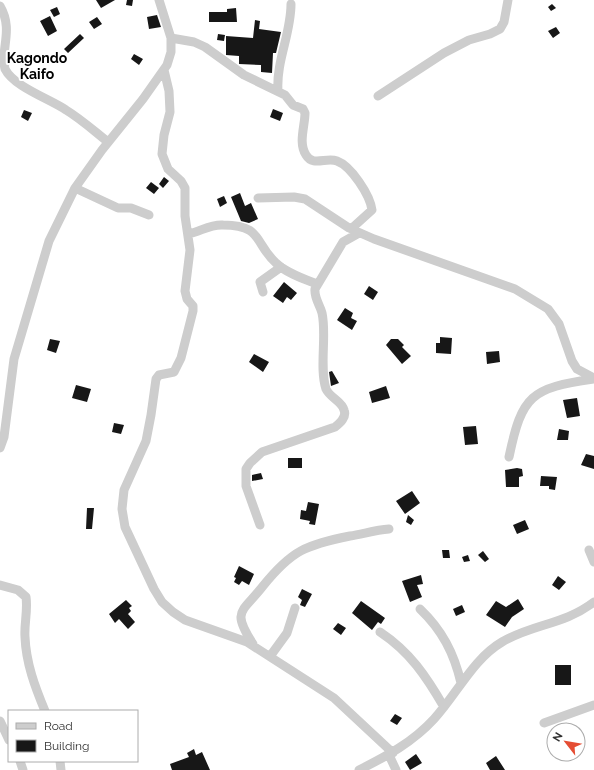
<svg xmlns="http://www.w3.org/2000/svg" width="594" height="770" font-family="Raleway,sans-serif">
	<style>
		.building { fill: #171717 }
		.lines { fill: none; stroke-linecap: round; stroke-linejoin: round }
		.minor { stroke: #cdcdcd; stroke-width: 9 }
		.labels { text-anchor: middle; stroke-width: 4; stroke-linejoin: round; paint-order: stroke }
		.quarter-label { font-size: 14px; font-weight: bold; fill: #000; stroke: #fff }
	</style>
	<rect width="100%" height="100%" fill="#fff"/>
	<path class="building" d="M96,0H115L101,8Z
		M127,0H133L132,6L126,5Z
		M552,4L556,8L551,11L548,7Z
		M57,7L60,14L54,17L50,10Z
		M236,8L237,22H209V12H227V9Z
		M157,15L161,27L149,29L147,17Z
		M50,16L57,31L48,36L40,21Z
		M97,17L102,24L94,29L89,22Z
		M255,20L260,21L259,29L281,32L276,53H273L272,73L261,72V65L239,64V56L226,55V36L253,38Z
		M556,27L560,33L553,38L548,31Z
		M80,34L84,38L68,53L64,49Z
		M218,34L225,35L224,41L217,40Z
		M134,54L143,59L139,65L131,59Z
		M273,109L283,113L280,121L270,117Z
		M24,110L32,113L28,121L21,117Z
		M164,177L169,181L163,188L159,184Z
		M151,182L159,188L154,194L146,188Z
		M240,193L245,206L251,203L258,219L249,223L241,221L231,197Z
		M224,196L227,203L220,207L217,199Z
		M284,282L297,293L291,300L287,297L283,303L273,296Z
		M369,286L378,292L373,300L364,294Z
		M345,308L353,313L351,318L357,321L352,330L337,320Z
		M440,337L452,338L451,354L436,353V343H440Z
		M50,339L60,341L56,353L47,350Z
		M391,339H398L404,345L402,347L411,356L402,364L386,345Z
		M499,351L500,362L487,364L486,352Z
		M254,354L269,362L263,372L249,362Z
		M332,371L339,383L331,386L329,372Z
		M76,385L91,389L87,402L72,398Z
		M386,386L390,398L372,403L369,392Z
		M577,398L580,416L567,418L563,400Z
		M114,423L124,425L121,434L112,432Z
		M476,426L478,444L465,445L463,427Z
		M559,429L569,431L568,440H557Z
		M586,454L594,456V469L581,465Z
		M288,458H302V468H288Z
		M517,468L522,469L523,476L519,477V487H506L505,470Z
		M261,473L263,479L252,481V475Z
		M541,476L557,477L555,490L549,489V486H540Z
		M412,491L420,503L405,514L396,501Z
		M308,502L319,504L315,525L309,524L310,521L300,519L301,510L306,511Z
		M87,508H94L92,529H86Z
		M408,515L414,520L411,525L406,522Z
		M525,520L529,529L517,534L513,525Z
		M442,550H449L450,558H443Z
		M483,551L489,559L485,562L478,555Z
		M468,555L470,561L464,562L462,557Z
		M239,566L254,574L249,585L242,581L239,585L234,582L236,578L234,577Z
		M421,575L423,584L417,585L422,597L410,602L402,581Z
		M558,576L566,582L559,590L552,585Z
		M302,589L312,594L305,607L300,605L302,600L298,597Z
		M518,599L524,609L512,617L505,627L486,615L496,601L506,607Z
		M126,600L132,606L129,608L131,611L128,614L135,622L128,629L119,619L115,623L109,614Z
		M361,601L385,618L381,624L378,622L372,630L352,613Z
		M462,605L465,612L456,616L453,609Z
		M338,623L346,628L341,635L333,629Z
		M555,665H571V685H555Z
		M395,714L402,718L397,725L390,721Z
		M194,749L196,755L202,752L210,770H172L170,764L189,757L187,753Z
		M416,754L422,763L410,770L405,762Z
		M496,756L505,770H490L486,763Z"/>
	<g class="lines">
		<path class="minor" d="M0,6C14,30 0,49 5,69C14,87 50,99 66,110C81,119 94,131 108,142
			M171,38L194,42L205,47L244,75L285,95L293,105L303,109L305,113C305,126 298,143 306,155C313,167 326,157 337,161C351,166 370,195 372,210L351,229
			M164,70L169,91L170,112L164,135L162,154L168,169L181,181L185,188V216L190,250L185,291L187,299L193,306V311L181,358L174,372L159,375L156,379L151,415L146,441L124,490L122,509L125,527L154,589L162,602L173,612L185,620L247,642L334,698L393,753
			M278,91C276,61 291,34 291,4
			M378,96L444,53L469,40L490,34L500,29L504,22L508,0
			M75,188L118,208H131L149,215
			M258,198L294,197L305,199L349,228L374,239L515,289L548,309L559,324L572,361L577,369L594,378
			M188,234C200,232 210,224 223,225C263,225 254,243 276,263C286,273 304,279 317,284
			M263,292L260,282L281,267
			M0,448L4,437L14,359L49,241L75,188L102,150L143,99L167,65L171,52V38L159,0
			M509,457C522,395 531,388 594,379
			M260,525L246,486V469L250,463L262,452L335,427C340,423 347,417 344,410C342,401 330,398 326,389C319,368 327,335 322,313C320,305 314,298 315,289L343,242L359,233
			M589,550L594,562
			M0,585L18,590L26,597C28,611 24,624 25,637C26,663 35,687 45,711
			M420,609C442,630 454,653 461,683
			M380,632C410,652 426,676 444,707
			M253,644C231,610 242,613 263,586C292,550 306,545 350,536C363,534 375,530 389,529
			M271,655L287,633L295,608
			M0,721L9,740
			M544,723L594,705
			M389,755L396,770
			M20,761L23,770
			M60,761L61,770
			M359,770C387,756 413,742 434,719C457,694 473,659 502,642C532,624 564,625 594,602"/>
	</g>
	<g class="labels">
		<g class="quarter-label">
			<text x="37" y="63">Kagondo<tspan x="37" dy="16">Kaifo</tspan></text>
		</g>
	</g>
	<rect x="8" y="710" width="130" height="52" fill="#ffffff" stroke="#acacac"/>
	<rect x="16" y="723" width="20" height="6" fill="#cdcdcd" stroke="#acacac"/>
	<text x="44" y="730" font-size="12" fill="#303030">Road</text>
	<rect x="16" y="740" width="20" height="12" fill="#171717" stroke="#acacac"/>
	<text x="44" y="750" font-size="12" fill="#303030">Building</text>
	<g transform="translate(566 742) rotate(301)"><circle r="19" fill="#ffffff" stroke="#acacac"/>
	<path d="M0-3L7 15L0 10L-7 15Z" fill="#e54d33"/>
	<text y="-6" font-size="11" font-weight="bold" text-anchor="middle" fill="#303030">N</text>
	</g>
</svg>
